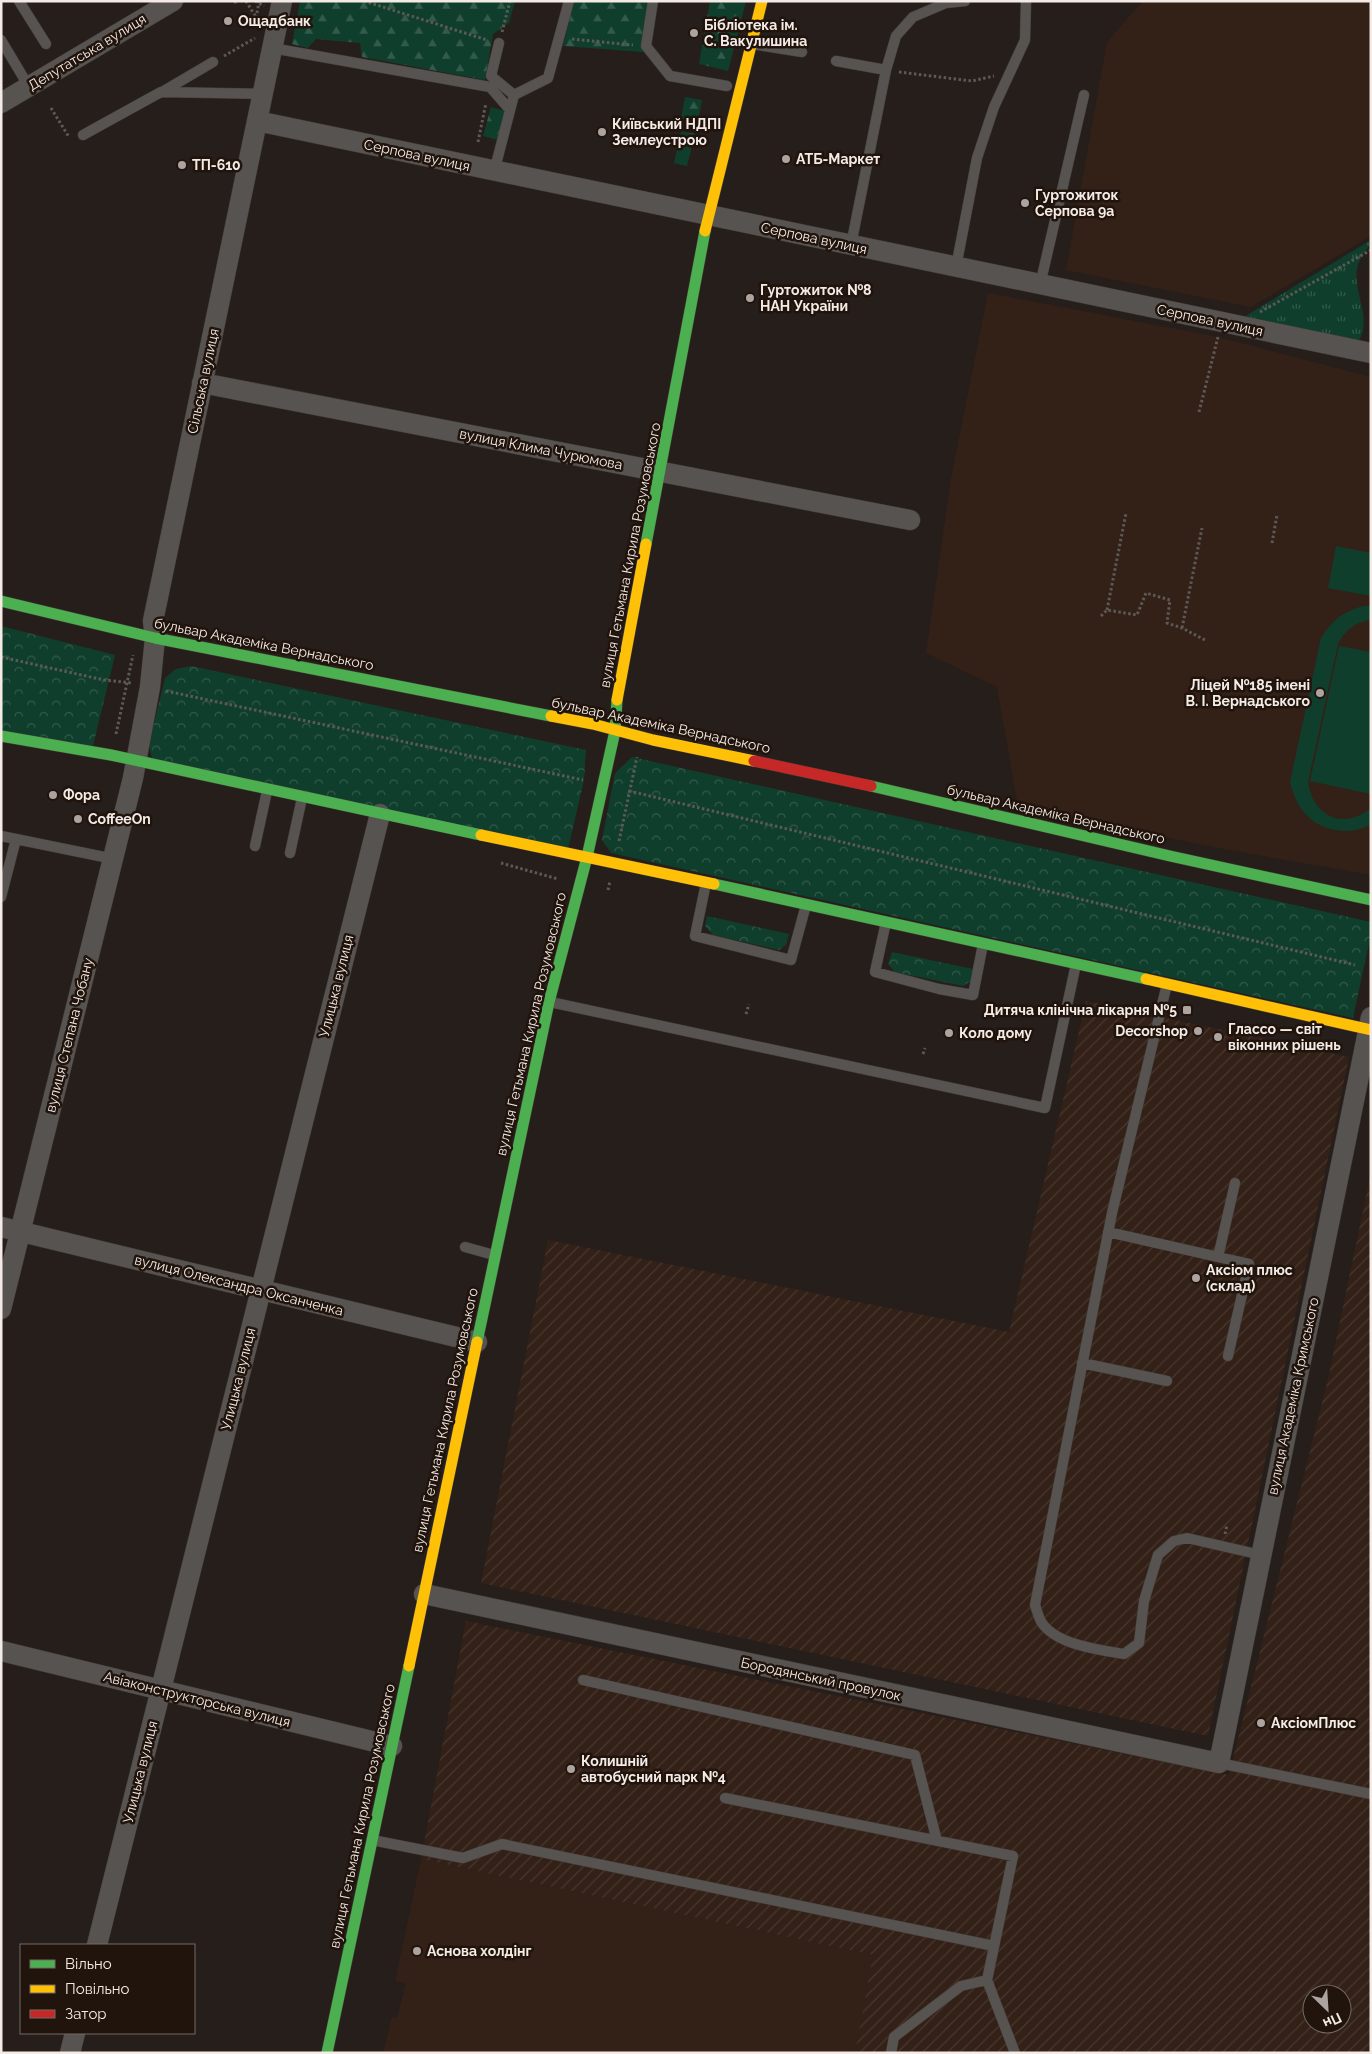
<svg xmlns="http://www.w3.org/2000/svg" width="1372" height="2054" font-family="Raleway,sans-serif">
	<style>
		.built { fill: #332118 }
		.industrial { fill: url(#industrial-furrows); fill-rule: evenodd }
		.grass { fill: url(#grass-tufts) }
		.forest { fill: url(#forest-firs) }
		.park { fill: url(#park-crowns) }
		.garden { fill: #103e2c }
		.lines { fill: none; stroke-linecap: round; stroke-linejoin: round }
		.lane-casing { stroke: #423c37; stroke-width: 11 }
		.street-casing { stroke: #423c37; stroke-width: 21 }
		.fast-casing { stroke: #423c37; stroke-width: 12 }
		.slow-casing { stroke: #423c37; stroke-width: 12 }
		.jam-casing { stroke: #423c37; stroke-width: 12 }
		.path { stroke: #5d5956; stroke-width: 3; stroke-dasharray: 2.5 2.5; stroke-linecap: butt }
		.lane { stroke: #565351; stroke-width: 10 }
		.street { stroke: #565351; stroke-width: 20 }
		.fast { stroke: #4caf50; stroke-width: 11 }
		.slow { stroke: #ffc107; stroke-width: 11 }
		.jam { stroke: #c62828; stroke-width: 11 }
		.poi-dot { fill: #ada39f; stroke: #20140d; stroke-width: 2 }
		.labels { text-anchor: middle; stroke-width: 5; stroke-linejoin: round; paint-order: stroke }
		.poi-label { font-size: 14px; font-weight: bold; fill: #f5ebe6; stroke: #20140d; text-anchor: start }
		.street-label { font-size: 14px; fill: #f5ebe6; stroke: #20140d }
	</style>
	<defs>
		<pattern id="industrial-furrows" width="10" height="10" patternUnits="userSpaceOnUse" patternTransform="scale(1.25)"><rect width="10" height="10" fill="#332118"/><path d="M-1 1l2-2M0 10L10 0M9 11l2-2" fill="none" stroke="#47372e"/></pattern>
		<pattern id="grass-tufts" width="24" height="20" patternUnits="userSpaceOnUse" patternTransform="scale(1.25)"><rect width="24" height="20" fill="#103e2c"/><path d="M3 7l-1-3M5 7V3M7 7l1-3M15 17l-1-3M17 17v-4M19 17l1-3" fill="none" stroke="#335a4b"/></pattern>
		<pattern id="forest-firs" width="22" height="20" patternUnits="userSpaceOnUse" patternTransform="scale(1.25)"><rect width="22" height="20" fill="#103e2c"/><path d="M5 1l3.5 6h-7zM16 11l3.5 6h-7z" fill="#335a4b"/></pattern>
		<pattern id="park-crowns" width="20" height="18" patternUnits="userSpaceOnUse" patternTransform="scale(1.25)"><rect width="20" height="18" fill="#103e2c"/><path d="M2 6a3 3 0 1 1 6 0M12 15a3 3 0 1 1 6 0" fill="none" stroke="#335a4b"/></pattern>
	</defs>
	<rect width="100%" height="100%" fill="#261e1a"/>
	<path class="built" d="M1143,1H1371V236L1251,307L1066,270L1107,42Z
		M988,293L1218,337L1371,377V875L1218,848L1018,806L997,687L926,653L951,478Z
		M421,1859L873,1955L855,2053H383L392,2017L397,2018L406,1983L395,1981Z"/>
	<path class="industrial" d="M1086,1001L1349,1057L1208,1736L481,1583L548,1240L1009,1332Z
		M1371,1172V2053H855L873,1955L421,1859L466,1621L1229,1775L1328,1379ZM1312,1994H1342V2024H1312Z"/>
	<path class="grass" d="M1371,240C1369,248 1361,256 1358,264C1351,291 1372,315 1360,339L1348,341L1239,320Z"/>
	<path class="forest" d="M300,1H515L509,23L493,34L485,80L362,57L360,43L316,39L308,48L292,44Z
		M574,1H650L643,52L563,46Z
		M710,1H746L728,71L699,64Z
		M685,97L702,100L698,121L681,118Z
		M491,107L505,111L498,140L483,136Z
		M681,131L695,134L687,166L674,163Z"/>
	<path class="park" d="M1,626L115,655L92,750L1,733Z
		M191,666L586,750L584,780L568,849L152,759L149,745L165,678L176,669Z
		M632,757L1371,922V934L1353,1018L611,853L602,840L615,773Z
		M707,916L789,934L786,945L779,950L713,935L705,926Z
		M892,952L973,969L971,981L963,986L895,972L888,964Z"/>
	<path class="garden" d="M1336,546L1371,553V596L1328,588Z
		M1363,606H1371V620C1355,622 1345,630 1338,644L1308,782C1313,816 1342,831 1371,808V824C1350,837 1317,831 1303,811C1296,802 1293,793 1290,782L1321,638C1334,619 1341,613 1363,606Z
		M1339,646L1371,652V794L1310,781Z"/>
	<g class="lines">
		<defs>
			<path id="lane" d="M19,1L46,44
				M653,1L646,46L670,76L727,86
				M1,40L29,87
				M499,43L491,76L514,95
				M752,44L802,52
				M272,48L490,87L510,110
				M836,61L886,70
				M162,92L213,62
				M83,135L161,92L263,94
				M494,172L514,95L548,78L569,1
				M851,245L886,70L896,36L913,17L946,3L965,1
				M956,267L977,158L994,107L1025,40L1026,1
				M1040,285L1084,95
				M1,836L114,859
				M255,846L267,791
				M290,853L302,798
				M706,883L695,936L791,960L806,905
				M1,897L16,839
				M886,922L875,972L939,989L973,995L983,944
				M1167,984L1112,1213L1035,1605C1037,1611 1039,1619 1042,1623C1057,1645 1100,1650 1124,1654L1139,1643L1144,1601L1158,1555L1174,1541L1187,1538L1261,1555
				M550,1002L1045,1108L1076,964
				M1108,1232L1249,1264L1228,1356
				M465,1247L494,1255
				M1218,1257L1235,1183
				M1082,1363L1167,1381
				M583,1680L915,1755L937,1841
				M1219,1763L1371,1794
				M725,1798L1013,1856L987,1980L1015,2053
				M372,1840L463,1858L502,1844L994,1946
				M891,2053L894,2037L961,1986L987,1980"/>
			<path id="street" d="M1,103L173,1
				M257,121L1371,353
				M202,383L910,520
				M1,1227L477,1342
				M1,1309L133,778L150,687L155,638L153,621L282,1
				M424,1594L1219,1763L1371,1017
				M1,1651L392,1746
				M97,1945L380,814
				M70,2053L75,2033"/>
			<path id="fast" d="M646,544L705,231
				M1,601L155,638L551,716
				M1,736L111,755L481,835
				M871,786L1170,856L1371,900
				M714,884L1146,979
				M477,1342L549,1002L587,857L615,731L617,700
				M327,2053L409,1666"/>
			<path id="slow" d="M705,231L762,1
				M617,700L646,544
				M551,716L593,724L653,740L754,761
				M481,835L714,884
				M1146,979L1371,1030
				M409,1666L477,1342"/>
			<path id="jam" d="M754,761L871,786"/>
		</defs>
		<use href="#lane" class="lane-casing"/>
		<use href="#street" class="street-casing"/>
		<use href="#fast" class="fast-casing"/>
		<use href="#slow" class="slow-casing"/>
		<use href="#jam" class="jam-casing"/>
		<path class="path" d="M235,1L237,5
			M246,1L259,22
			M255,1L264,6
			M364,1L487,40
			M1,14H2
			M256,18L259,2
			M502,32L510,1
			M572,39L633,45
			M224,56L255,38
			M899,72L972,81L994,76
			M51,108L69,137
			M478,142L486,103
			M1260,312L1371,250
			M1199,412L1218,337
			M1272,543L1277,515
			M1107,610L1126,513
			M1101,616L1107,610L1137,615L1146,593L1170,600L1167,623L1182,628L1205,640
			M1182,628L1202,528
			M1,657L104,680L132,683
			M166,691L583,780
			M116,734L133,655
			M629,791L1355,965
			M619,841L637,757
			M501,863L558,879
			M608,890L610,881
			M746,1014L749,1004
			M923,1054L925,1048
			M1225,1534L1227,1525"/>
		<use href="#lane" class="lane"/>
		<use href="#street" class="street"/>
		<use href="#fast" class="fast"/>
		<use href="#slow" class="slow"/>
		<use href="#jam" class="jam"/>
	</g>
	<g class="poi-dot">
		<circle cx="228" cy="21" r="5"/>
		<circle cx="694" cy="33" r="5"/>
		<circle cx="602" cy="132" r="5"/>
		<circle cx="786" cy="159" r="5"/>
		<circle cx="182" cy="165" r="5"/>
		<circle cx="1025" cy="203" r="5"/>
		<circle cx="750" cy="298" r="5"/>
		<circle cx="1320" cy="693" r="5"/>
		<circle cx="53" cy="795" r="5"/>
		<circle cx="78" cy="819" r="5"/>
		<rect x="1182" y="1005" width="10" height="10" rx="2.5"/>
		<circle cx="1198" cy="1031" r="5"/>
		<circle cx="949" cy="1033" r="5"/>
		<circle cx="1218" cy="1037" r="5"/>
		<circle cx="1196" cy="1278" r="5"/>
		<circle cx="1261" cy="1723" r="5"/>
		<circle cx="571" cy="1769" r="5"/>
		<circle cx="417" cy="1951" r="5"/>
	</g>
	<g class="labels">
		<g class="poi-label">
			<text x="238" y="26">Ощадбанк</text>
			<text x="704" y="30">Бібліотека ім.<tspan x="704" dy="16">С. Вакулишина</tspan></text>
			<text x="612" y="129">Київський НДПІ<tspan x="612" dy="16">Землеустрою</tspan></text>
			<text x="796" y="164">АТБ-Маркет</text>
			<text x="192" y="170">ТП-610</text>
			<text x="1035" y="200">Гуртожиток<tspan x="1035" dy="16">Серпова 9а</tspan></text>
			<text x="760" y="295">Гуртожиток №8<tspan x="760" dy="16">НАН України</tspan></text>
			<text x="1310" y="690" text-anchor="end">Ліцей №185 імені<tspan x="1310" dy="16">В. І. Вернадського</tspan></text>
			<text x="63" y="800">Фора</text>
			<text x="88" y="824">CoffeeOn</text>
			<text x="1177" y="1015" text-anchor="end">Дитяча клінічна лікарня №5</text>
			<text x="1228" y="1034">Глассо — світ<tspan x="1228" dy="16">віконних рішень</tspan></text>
			<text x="1188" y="1036" text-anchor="end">Decorshop</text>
			<text x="959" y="1038">Коло дому</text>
			<text x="1206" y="1275">Аксіом плюс<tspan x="1206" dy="16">(склад)</tspan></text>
			<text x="1271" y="1728">АксіомПлюс</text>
			<text x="581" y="1766">Колишній<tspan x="581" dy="16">автобусний парк №4</tspan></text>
			<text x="427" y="1956">Аснова холдінг</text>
		</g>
		<g class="street-label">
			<text transform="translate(87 52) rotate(-31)" y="5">Депутатська вулиця</text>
			<text transform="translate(417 155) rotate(12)" y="5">Серпова вулиця</text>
			<text transform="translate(814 238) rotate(12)" y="5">Серпова вулиця</text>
			<text transform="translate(1210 320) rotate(12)" y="5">Серпова вулиця</text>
			<text transform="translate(203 381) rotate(-78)" y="5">Сільська вулиця</text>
			<text transform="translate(541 449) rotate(11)" y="5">вулиця Клима Чурюмова</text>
			<text transform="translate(630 555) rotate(-79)" y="5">вулиця Гетьмана Кирила Розумовського</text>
			<text transform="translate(264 644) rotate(11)" y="5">бульвар Академіка Вернадського</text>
			<text transform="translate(661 725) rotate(12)" y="5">бульвар Академіка Вернадського</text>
			<text transform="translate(1056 814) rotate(13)" y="5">бульвар Академіка Вернадського</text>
			<text transform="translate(336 986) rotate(-76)" y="5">Улицька вулиця</text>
			<text transform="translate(531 1024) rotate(-77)" y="5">вулиця Гетьмана Кирила Розумовського</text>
			<text transform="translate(69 1035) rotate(-76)" y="5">вулиця Степана Чобану</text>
			<text transform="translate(239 1285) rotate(14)" y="5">вулиця Олександра Оксанченка</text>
			<text transform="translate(238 1379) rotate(-76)" y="5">Улицька вулиця</text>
			<text transform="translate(1293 1396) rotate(-78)" y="5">вулиця Академіка Кримського</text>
			<text transform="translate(445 1420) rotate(-78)" y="5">вулиця Гетьмана Кирила Розумовського</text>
			<text transform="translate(821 1679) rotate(12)" y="5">Бородянський провулок</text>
			<text transform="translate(197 1699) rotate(14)" y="5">Авіаконструкторська вулиця</text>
			<text transform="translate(140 1772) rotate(-76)" y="5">Улицька вулиця</text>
			<text transform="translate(362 1816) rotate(-78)" y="5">вулиця Гетьмана Кирила Розумовського</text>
		</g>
	</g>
	<rect width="1372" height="2054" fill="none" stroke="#f5ebe6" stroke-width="5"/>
	<rect x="20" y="1944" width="175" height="90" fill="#20140d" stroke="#756a64"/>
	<rect x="30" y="1960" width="25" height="8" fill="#4caf50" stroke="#756a64"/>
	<text x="65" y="1969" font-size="15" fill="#f5ebe6">Вільно</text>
	<rect x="30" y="1985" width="25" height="8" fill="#ffc107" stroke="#756a64"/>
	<text x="65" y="1994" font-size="15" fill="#f5ebe6">Повільно</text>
	<rect x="30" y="2010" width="25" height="8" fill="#c62828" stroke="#756a64"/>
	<text x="65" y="2019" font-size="15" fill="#f5ebe6">Затор</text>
	<g transform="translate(1327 2009) rotate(155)"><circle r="24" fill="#20140d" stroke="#756a64"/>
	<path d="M0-4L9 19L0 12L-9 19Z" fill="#ada39f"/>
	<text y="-8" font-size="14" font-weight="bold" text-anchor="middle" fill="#f5ebe6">Пн</text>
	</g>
</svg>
